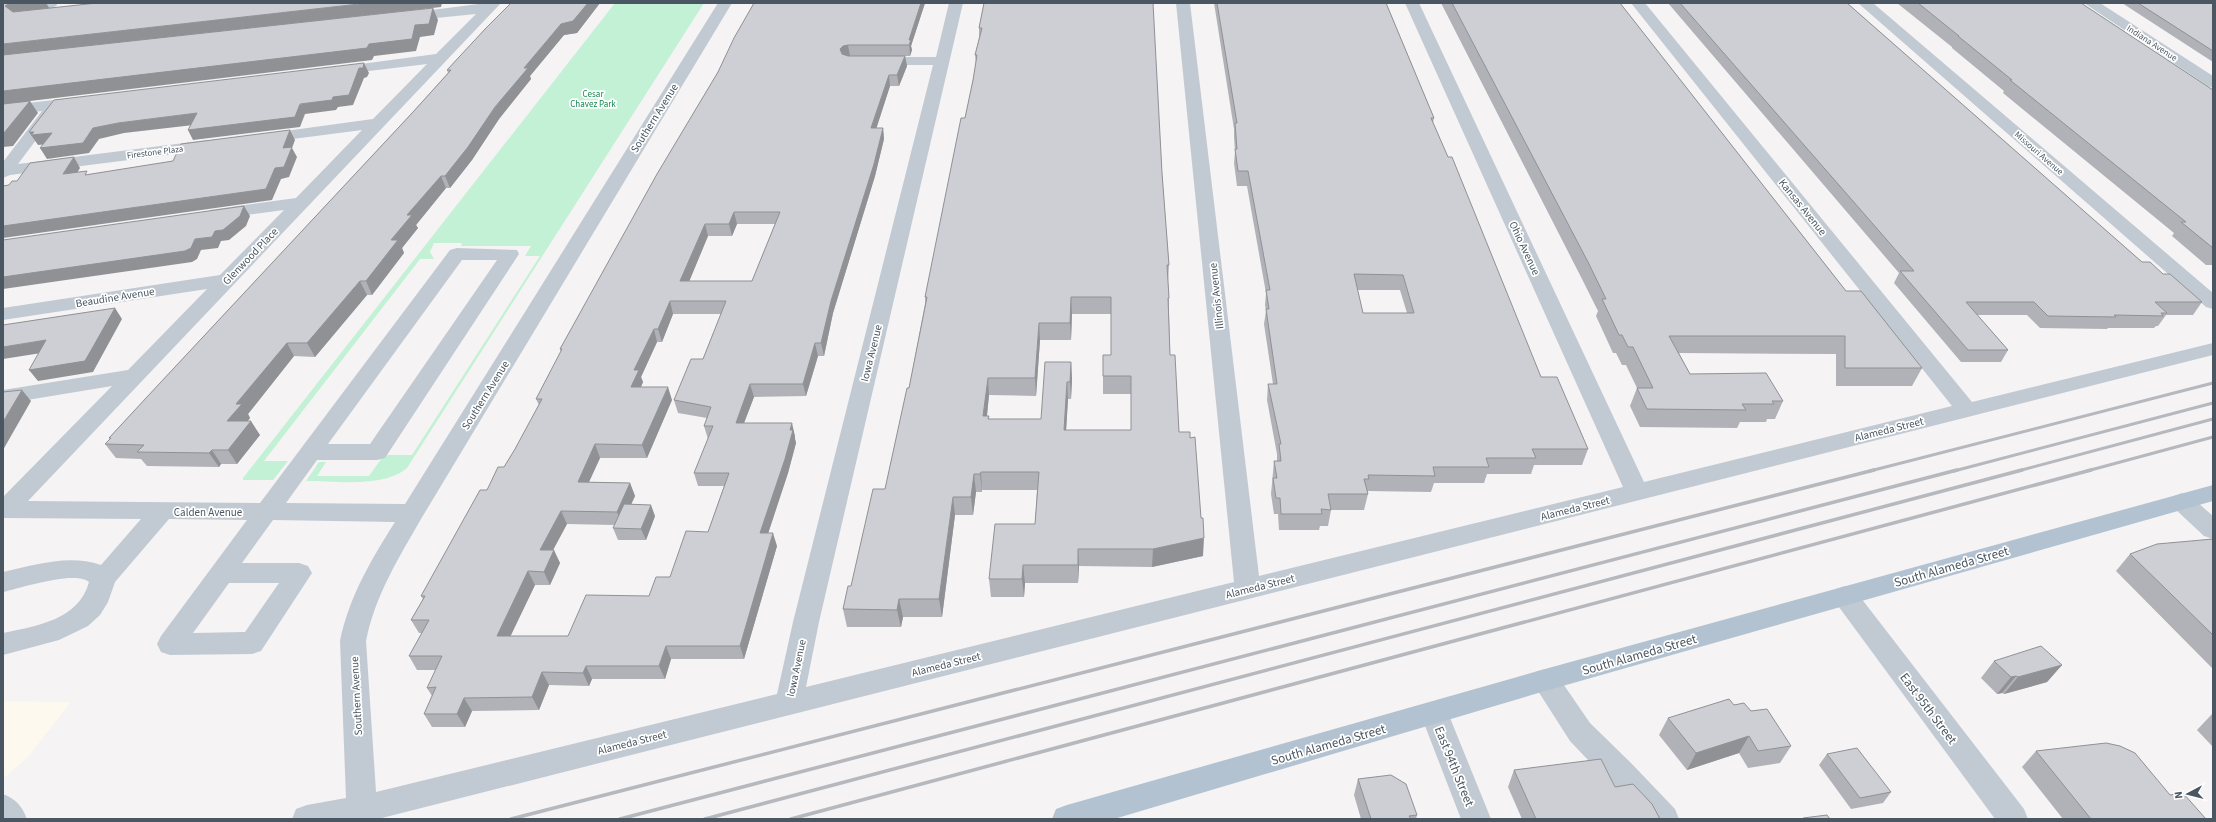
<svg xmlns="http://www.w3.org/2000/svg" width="2216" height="822" font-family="'Source Sans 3',sans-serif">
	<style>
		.commercial { fill: #fdf9ef }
		.green { fill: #c3f1d5 }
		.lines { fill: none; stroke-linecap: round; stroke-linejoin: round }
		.minor { fill: #c1cad2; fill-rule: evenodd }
		.major { fill: #b3c2d1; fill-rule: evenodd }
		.rail-far1 { stroke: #b5b8bd; stroke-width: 3 }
		.rail { stroke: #b5b8bd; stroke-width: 3.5 }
		.wall { fill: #b0b2b7; fill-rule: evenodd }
		.shaded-wall { fill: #909195 }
		.building { fill: #cdcfd5; stroke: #909195; fill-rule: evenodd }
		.labels { text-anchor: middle; stroke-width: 3.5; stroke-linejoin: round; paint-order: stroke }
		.far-street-label { font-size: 9px; fill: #4a5661; stroke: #fff }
		.far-park-label { font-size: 9px; fill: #17864f; stroke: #fff }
		.street-label { font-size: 11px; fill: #4a5661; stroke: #fff }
		.near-street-label { font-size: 13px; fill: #4a5661; stroke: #fff }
	</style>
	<rect width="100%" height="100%" fill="#f5f3f3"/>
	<path class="commercial" d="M3,701L71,702L28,757L3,779Z"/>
	<path class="green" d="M615,3H704L407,468C383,488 336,481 306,481L319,462H326L317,476H369L384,455H412L540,256H525L531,246H461L462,243H434L430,252L434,259H420L264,461H288L273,480H243V478Z"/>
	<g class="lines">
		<path class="minor" d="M40,3H58L56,6L3,29V20Z
			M486,3H501L28,501L260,503L450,250L457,248L517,250L519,254L385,458L377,460H317L286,503L405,504L718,3H732L421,519C398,559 375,596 366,641L376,792L777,694L793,622L933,65H877L872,64L870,61L872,58L877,57H936L949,3H963L819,622L806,687L1234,582L1176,3H1190L1259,576L1623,487L1405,3H1419L1644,482L1952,406L1631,3H1645L1972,402L2213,343V355L378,819H292L296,809L307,805L346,798L340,641C349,597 371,560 395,522L273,520L242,563H299L308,566L312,573L261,651L252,654L170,655L161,652L157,644L161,636L247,520L169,519L115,582L108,602L100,615L88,626L59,640L3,655V633C36,626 79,620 89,582C76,570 20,588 3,592V572C36,565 68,554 101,565L141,519L3,518V497L112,386L3,404V390L128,370L207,289L3,320V308L220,275L284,210L216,219L210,218L207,214L210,210L296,198L362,130L262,143L256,141L254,138L256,135L373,119L427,64L336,75L331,74L329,71L331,68L436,54L476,14L406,21L399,17L401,14ZM462,260H497L370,444H328ZM229,583H279L245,632L193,633Z
			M1858,3H1873L2213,293V309L2206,307Z
			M2084,3H2100L2213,76V88L2208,86Z
			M79,97L84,99L87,102L84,105L55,110L57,112L18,164L208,140L214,142L216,145L214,148L208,150L10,175L3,178V162L42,111L3,116V106Z
			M2182,493L2190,496L2213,516V539L2204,536L2174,508L2170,502L2174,496Z
			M1845,586L1854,589L2024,809L2028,819H1995L1836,603L1832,596L1836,589Z
			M1545,669L1555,672L1590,723L1631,763L1675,809L1679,819H1644L1570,741L1531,680L1535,672Z
			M1434,701L1444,705L1448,713L1491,819H1461L1420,713L1424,705Z
			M3,794C16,799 22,806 27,819H3Z"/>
		<path class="major" d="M2213,485V501L1545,691L1114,819H1052L1056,809L1067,805L1545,669Z"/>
		<path class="rail-far1" d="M1870,471L2213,383
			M1954,471L2213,403
			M2018,471L2213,419
			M2087,471L2213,437"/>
		<path class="rail" d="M511,819L1874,470
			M620,819L1957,470
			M705,819L2022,470
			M791,819L2091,470"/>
	</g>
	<path class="wall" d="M511,3H600L577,33L564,35L530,76L531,79L499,119L472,160L450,188H446L416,225L418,228L402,248L404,253L372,295H367L315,357L294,356L248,414L250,418L248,421L260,435L237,464H221L219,467L147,466L141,459L116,458L105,444L110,439L109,438L413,112L448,73L447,70Z
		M754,3H925L911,46L912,50L910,56H849H905L907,66L899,86H890L876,128H883L884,139L875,176L833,313L824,356H818L806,396L754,397L744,423L795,436V439L796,443L788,473L768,533L777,546L744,659H671L665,679H592L589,686L549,685L539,710L472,711L465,727H432L424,714L432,696L427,688L436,670H417L409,656L422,633H419L411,620L423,599L421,596L487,490L504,467L515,449L539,405L536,399L561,352L560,349L718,72ZM737,224H775L752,281H689L708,236H732ZM673,314H721L703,359L674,400L678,413L707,418L704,426L708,439L694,473L698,486H724L708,532L670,577L649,596L568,636H510L535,585H550L560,563L553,550L567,524L615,525L613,528L618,540H646L655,516L631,504L635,496L630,483L589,482L600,458H647L672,400L641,387L643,382L641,377L657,342H662Z
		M984,3L1162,173L1169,265L1168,282L1169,298V315L1170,355L1179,432L1190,438L1203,556L1152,567L1079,566L1078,583H1025L1024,597H991L989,579L1035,524L1037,490H982V492H976L973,515H955L942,617H903L901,627H847L843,609L885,489L909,388L925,304V297L965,118L973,80L976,64L975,55L979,38V28ZM1072,314H1111V355L1103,376V394H1131V430H1066L1068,399H1071L1072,379L1071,362L1041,419H989L987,416L989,395L1036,396L1040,340H1071Z
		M1214,3H1386L1434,118L1433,123L1541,377L1588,449L1582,465H1534L1531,474H1487L1484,483H1434L1431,492L1367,491L1368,494L1364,510H1331L1328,526H1320L1319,530H1279L1278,514H1274L1271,494L1274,461H1277V454L1267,400L1268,384H1273L1264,324L1266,311L1265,305L1266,293L1247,186H1237L1234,163L1235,152L1234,137V129ZM1357,290H1400L1407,313H1363Z
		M1441,3H1620L1846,291L1922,368L1912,386H1836V354L1679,353L1690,374L1783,401L1775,419H1767L1766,422H1740L1737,428L1640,427L1630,406L1637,388L1626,365H1622L1616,353H1613L1596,316L1598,311L1582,279Z
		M1668,3H1847L2142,262L2163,274L2202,302L2193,315H2166L2158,326H2156L2154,328H2108L2107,329L2040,328L2027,315H1977L2008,350L2001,362H1961L1894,283L1899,273Z
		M1897,3H2081L2213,90V265H2206L2172,236L2174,233L2003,93L2004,91L1952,48V47Z
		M2122,3H2213V62Z
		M2213,539V669L2116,571L2130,554Z
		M1994,661L2062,665L2047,682L2004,694L2002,693L1997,694L1981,678Z
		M1734,705L1751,711L1791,746L1780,763L1748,768L1739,753L1687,770L1659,735L1668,718Z
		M2213,713V747L2197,730Z
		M2036,751L2170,795L2206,819H2063L2022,767Z
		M1827,754L1891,792L1883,803L1851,809L1819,765Z
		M1514,770L1615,787L1660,819H1522L1508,787Z
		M1358,779L1417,815L1416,819H1361L1354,795Z"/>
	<path class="shaded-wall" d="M10,3H46L50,9L12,17L5,6Z
		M368,3H442L441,7L3,56V44Z
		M588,3H600L577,33L564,35L530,76L531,79L499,119L472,160L450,188L445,176L524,68L561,24Z
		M921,3H925L911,46L912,50L910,56L909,40Z
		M433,8L438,20L434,35L420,37L416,51L374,56L372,60L30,101L38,113L13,146L3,147V91L369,44L415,25Z
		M848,45L850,56L842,60L840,49L843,46Z
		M905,56L907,66L899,86L897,75Z
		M364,63L369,73L367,77L364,78L353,105L338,107L336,110L305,114L300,127L193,140L188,130L333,97Z
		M889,75L890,86L873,139L871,128Z
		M197,113L202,124L124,133L99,139L89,153L47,159L40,148L93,128L118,123Z
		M883,128L884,139L875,176L833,313L824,356L821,343L831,301Z
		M290,130L295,140L292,148L297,157L289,177L281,179L272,200L3,238V226L283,148Z
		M29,132H34L52,133L58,143L38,145Z
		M74,157L80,168L70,185L63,174Z
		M441,176L446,188L416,225L418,228L402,248L404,253L372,295L366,281L407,215Z
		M244,206L250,216L246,226L229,240L221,241L218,248L201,250L197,259L192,262L3,289V277L195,239L215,231Z
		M734,212L737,224L732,236L729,224Z
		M705,224L708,236L684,294L680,281Z
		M360,281L367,295L315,357L307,343Z
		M1071,297L1072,314L1071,340L1070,323Z
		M670,301L673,314L662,342L658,329Z
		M115,308L122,319L93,372L38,381L29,370Z
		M1039,323L1040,340L1036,396L1035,378Z
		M654,329L657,342L641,377L643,382L635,400L631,387L634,370Z
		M46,340L54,351L3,359V347Z
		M287,343L294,356L248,414L250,418L236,435L227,421L236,404Z
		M815,343L818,356L806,396L803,384Z
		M1071,362L1072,379L1071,399L1070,382Z
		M988,378L989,395L985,434L983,416Z
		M1067,382L1068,399L1065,448L1064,430Z
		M750,384L754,397L739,436L736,423Z
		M668,387L672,400L647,458L642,445Z
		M22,390L31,401L3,450V422Z
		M251,421L260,435L237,464L228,450Z
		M792,423L795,436V439L796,443L788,473L764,546L760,533Z
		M595,444L600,458L583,495L578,482Z
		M212,450L221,464L219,467L209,453Z
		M981,472L982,490V492L980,474Z
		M974,474L976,492L973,515L971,497Z
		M630,483L635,496L622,525L617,512Z
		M953,497L955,515L942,617L939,599Z
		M651,505L655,516L646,540L641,529Z
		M561,511L567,524L546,563L540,550Z
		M773,533L777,546L744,659L740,646Z
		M1204,538L1203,556L1152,567L1153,549Z
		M1078,549L1079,566L1078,583Z
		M554,550L560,563L550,585L544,572Z
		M1023,565L1025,583L1024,597L1022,579Z
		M528,571L535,585L504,650L497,636Z
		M899,599L903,617L901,627L897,610Z
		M666,646L671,659L665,679L659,666Z
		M2062,665L2047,682L2004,694L2018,677Z
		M586,666L592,679L589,686L583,673Z
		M542,672L549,685L539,710L532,697Z
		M2016,676L2002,693L1997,694L2011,677Z
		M464,698L472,711L465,727L457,714Z
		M1749,736L1739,753L1687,770L1696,753Z"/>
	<path class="building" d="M3,3H10L5,6L13,12L97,3H368L3,44Z
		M511,3H588L573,21L561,24L524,68H528L495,107L468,147L445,176H441L407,215H412L391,240H398L366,281H360L307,343H287L236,404H242L227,421H251L228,450H212L209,453L137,452L144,445L105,444L111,438H109L146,398L413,112L451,70H447L486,28Z
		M754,3H921L909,40H911L909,45H848L843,46L840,49L842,54L848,56H905L897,75H889L871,128H883L874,164L831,301L821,343H815L803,384H750L736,423H792L790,430H793L785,459L760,533H773L740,646H666L659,666H586L583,673L542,672L532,697L464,698L457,714H424L436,687L427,688L442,656H409L429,620H411L425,596H421L480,490H487L498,467H504L515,449L542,399H536L562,349H560L657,174L718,72L734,38ZM734,212H780L752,281H680L705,224H729ZM670,301H726L703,359H691L674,400L711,407L704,426H713L694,473H729L708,532L686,531L670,577H656L649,596L586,595L568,636H497L528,571L544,572L554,550H540L561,511L617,512L630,483L578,482L595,444L642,445L668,387H631L639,370H634L654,329H658Z
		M984,3H1153L1162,173L1169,265H1167L1169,298H1168L1170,355H1175L1179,432H1190V438L1195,437L1201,518H1203L1204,538L1153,549H1078V565H1023L1022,579H989L995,524H1035L1039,472H981L980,474H974L971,497H953L939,599H899L897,610L843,609L848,586H851L873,489H885L907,388H909L927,297H925L961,118H965L973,80L977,55H975L982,28H979ZM1071,297H1111V355H1103V376H1131V430H1064L1067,382H1070L1071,362H1045L1041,419H988L989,416H983L988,378H1035L1039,323H1070Z
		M1217,3H1386L1434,118H1431L1448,157H1452L1541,377H1557L1588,449H1532L1536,458H1486L1489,467H1433L1435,476L1368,475L1369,479H1364L1368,494H1328L1331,510L1321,509L1322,514H1281L1280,498H1276L1273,478H1277L1274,461H1281L1279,444H1281L1268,384H1277L1266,309H1269L1266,290H1270L1248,171H1238L1235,149H1237L1235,123H1237ZM1354,274L1403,275L1414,313H1363Z
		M1452,3H1620L1846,291H1861L1922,368H1845V336H1669L1690,374L1766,373L1783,401H1772L1774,404H1742L1746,410L1647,409L1637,388H1653L1633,347H1628L1622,335H1619L1602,299H1606L1588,262Z
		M1680,3H1847L2142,262H2150L2163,274H2170L2202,302H2155L2167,313H2161L2163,316L2114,315L2116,317L2048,316L2034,302H1966L2008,350H1968L1900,271H1914Z
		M1918,3H2081L2213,90V248L2181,222H2186L2010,80H2012L1958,36H1959Z
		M2138,3H2213V51Z
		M433,8L429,24L415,25L412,39L369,44L367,48L3,91V55Z
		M364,63L363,68H359L349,95L333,97L332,100L300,104L295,117L188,130L197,113L118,123L93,128L83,143L40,148L52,133L31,135L34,132H29L54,100Z
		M30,101L4,133H3V104Z
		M290,130L283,148L292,147L284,167L275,168L266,189L3,226V186L9,185L12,181H17L30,163L74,157L63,174L87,171L85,175L173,161L181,144Z
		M244,206L240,216L223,230L215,231L212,237L195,239L191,248L185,251L3,277V240Z
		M115,308L85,361L29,370L46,340L3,347V325Z
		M22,390L3,422V392Z
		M624,504L651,505L641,529L613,528Z
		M2213,539V635L2130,554L2157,544Z
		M2041,646L2062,665L2018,677L2016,676L2011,677L1994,661Z
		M1729,699L1734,705L1744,703L1751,711L1767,709L1791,746L1758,751L1749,736L1696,753L1668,718Z
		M2106,743L2120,746L2135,753L2170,795L2183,793L2206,819H2091L2036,751Z
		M1857,748L1891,792L1860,798L1827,754Z
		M1601,759L1615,787L1633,784L1652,804L1660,819H1536L1514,770Z
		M1391,775L1406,784L1417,815L1409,816L1411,819H1371L1358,779Z
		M1827,815L1830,819H1803V818Z"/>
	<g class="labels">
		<g class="far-street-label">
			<text transform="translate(2152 43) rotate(33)" y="3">Indiana Avenue</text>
			<text transform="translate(155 152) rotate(-7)" y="3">Firestone Plaza</text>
			<text transform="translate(2039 153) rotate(41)" y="3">Missouri Avenue</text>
		</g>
		<g class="far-park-label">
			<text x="593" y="97">Cesar<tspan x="593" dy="10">Chavez Park</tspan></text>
		</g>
		<g class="street-label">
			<text transform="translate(654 118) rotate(-58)" y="4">Southern Avenue</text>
			<text transform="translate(1803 207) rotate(51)" y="4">Kansas Avenue</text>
			<text transform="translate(1525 248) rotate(65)" y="4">Ohio Avenue</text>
			<text transform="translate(250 256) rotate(-46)" y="4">Glenwood Place</text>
			<text transform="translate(1216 296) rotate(-96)" y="4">Illinois Avenue</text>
			<text transform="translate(115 297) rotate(-9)" y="4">Beaudine Avenue</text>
			<text transform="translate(871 353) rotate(-76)" y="4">Iowa Avenue</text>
			<text transform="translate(485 395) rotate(-58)" y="4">Southern Avenue</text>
			<text transform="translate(1889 429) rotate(-14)" y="4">Alameda Street</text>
			<text transform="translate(1575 508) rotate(-14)" y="4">Alameda Street</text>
			<text x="208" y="516">Calden Avenue</text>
			<text transform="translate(1260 586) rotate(-14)" y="4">Alameda Street</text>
			<text transform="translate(946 664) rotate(-14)" y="4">Alameda Street</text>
			<text transform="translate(796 668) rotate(-78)" y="4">Iowa Avenue</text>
			<text transform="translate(356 696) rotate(-93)" y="4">Southern Avenue</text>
			<text transform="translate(632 742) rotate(-14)" y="4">Alameda Street</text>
		</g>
		<g class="near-street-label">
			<text transform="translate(1951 566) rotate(-16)" y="5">South Alameda Street</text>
			<text transform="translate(1639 654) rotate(-16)" y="5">South Alameda Street</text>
			<text transform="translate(1929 708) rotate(53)" y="5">East 95th Street</text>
			<text transform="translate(1328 744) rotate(-16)" y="5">South Alameda Street</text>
			<text transform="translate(1455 766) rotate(68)" y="5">East 94th Street</text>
		</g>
	</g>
	<rect width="2216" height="822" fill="none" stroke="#4a5661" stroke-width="8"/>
	<g transform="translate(2188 794) rotate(263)" stroke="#ffffff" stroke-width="3" paint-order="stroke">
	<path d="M0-3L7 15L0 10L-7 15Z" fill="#4a5661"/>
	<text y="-6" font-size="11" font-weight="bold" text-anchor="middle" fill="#4a5661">N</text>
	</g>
</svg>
